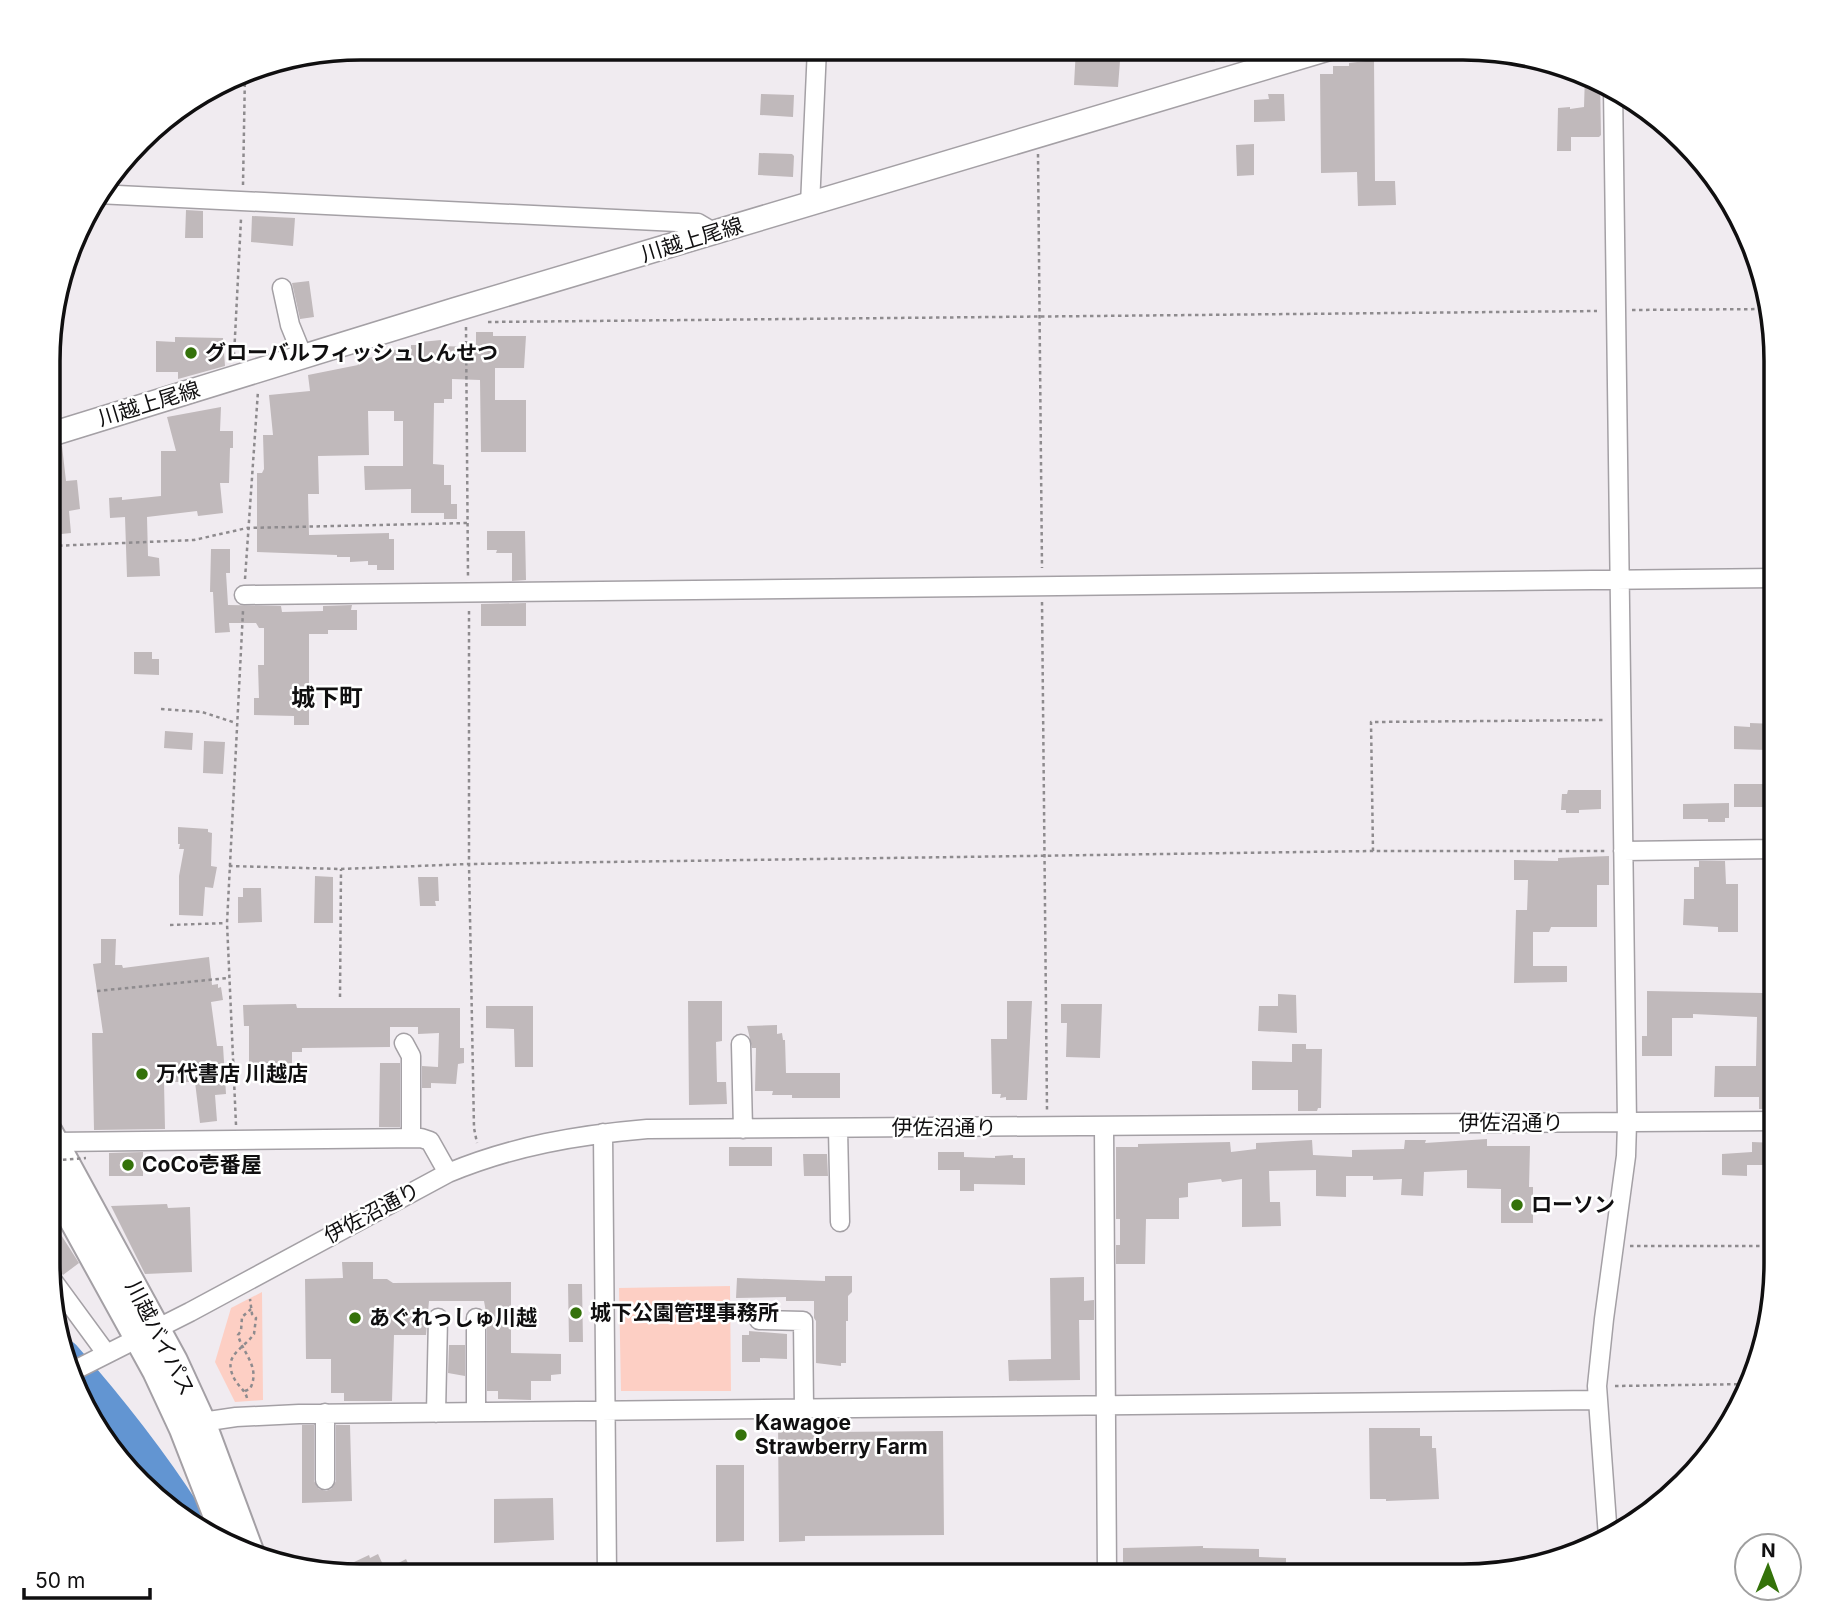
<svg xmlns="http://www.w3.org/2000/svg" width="1824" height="1623" font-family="Inter,'Noto Sans JP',sans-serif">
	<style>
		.green { fill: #fdcfc4 }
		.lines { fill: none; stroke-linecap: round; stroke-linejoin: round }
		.river { stroke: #6295d2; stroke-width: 30 }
		.building { fill: #c0b9bb }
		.minor-casing { stroke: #a4a0a5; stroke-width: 21 }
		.major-casing { stroke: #a4a0a5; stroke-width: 26 }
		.highway-casing { stroke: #a4a0a5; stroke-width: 30 }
		.path { stroke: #8e8b8e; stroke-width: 2.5; stroke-dasharray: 3.5 3.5; stroke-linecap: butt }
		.minor { stroke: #fff; stroke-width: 18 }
		.major { stroke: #fff; stroke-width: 23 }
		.highway { stroke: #fff; stroke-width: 26 }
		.path-bridge { stroke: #8e8b8e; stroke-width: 2.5; stroke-dasharray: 3.5 3.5; stroke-linecap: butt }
		.poi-dot { fill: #34720a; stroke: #fff; stroke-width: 2.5 }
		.labels { text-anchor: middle; stroke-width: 5; stroke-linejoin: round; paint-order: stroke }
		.street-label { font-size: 21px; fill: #100f10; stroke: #fff }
		.poi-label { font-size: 21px; font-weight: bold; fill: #100f10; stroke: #fff; text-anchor: start }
		.quarter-label { font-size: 24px; font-weight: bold; fill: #100f10; stroke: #fff }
		.rim { fill: none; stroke: #100f10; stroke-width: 3.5 }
	</style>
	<rect width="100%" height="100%" fill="#f0ebf0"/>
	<path class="green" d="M730,1286L731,1391H621L619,1288Z
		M262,1292L263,1400L235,1402L215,1362L231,1308Z"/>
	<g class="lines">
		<path class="river" d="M65,1355C109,1405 151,1458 187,1514"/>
	</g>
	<path class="building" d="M1076,48H1121L1118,87L1074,85Z
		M1154,48H1216L1215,62L1153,61Z
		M1374,60L1375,181H1395L1396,205L1358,206L1357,172L1321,173L1320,74H1333V66H1349V63Z
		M1585,75L1600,79L1601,135L1599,137H1571V151H1557L1558,108L1570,107V109L1584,107Z
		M761,94L794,95L793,117L760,115Z
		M1268,94H1284L1285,121L1254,122V100L1269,99Z
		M1254,144V175L1237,176L1236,145Z
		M759,153L792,154L794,156L793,177L758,175Z
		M186,210L203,211V238H185Z
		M252,216L295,218L293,246L251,242Z
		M309,281L314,317L300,319L292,283Z
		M476,332H493V336H526L524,368H495V400H526V452H481L480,380L452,379V399H444V403H434L433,464L444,465V485H451V504H457V519H444V513H411V489L365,490L364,466H403V421H394V411H368L369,455L318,456L319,494H308L309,535L389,533V539H394V570H377V565H368V561L350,562V557H337V555L257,552V473H262L264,469L263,435H273L269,395L310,391L308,375L358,365L357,361L391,352V350L411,349V345H421V342L441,340V346L476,347Z
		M175,337L223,338L225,366L178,379V372H156V341L175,342Z
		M221,407L220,431H233V448H230L229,483H220L223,513L198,516L197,511L147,517L148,556L159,558L160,576L127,577L125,517L110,518L109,498L122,497V500L161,496V451H176L167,417Z
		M62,446L66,481L77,480L80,509L69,511L71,533L52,535V448Z
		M487,531H525L526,580L512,581V553H496L497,550H487Z
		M211,549H230V573H226L228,605L281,606L282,612L323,611V606L352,605L351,610H357V630H328V634H309V725H294V716L254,715V698H259L258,665H264V628H259L256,623H229L230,632L215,633L213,592H210Z
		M526,603V626H481V604Z
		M134,652H152V659H159V675L134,674Z
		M1750,723L1776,724V741H1769L1768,750L1734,749V726L1750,727Z
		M165,731L193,733L192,750L164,748Z
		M204,741L225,742L223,774L203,773Z
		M1734,784H1765V807H1734Z
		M1568,790H1601V809L1579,810V813H1566V810H1561L1562,794H1567Z
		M1729,803V818H1725V822H1708V819H1683V804Z
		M178,827L208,829V832L212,833L211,866L217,867L213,888L205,887L203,916L179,915V876L184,849H179L180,844H178Z
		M1609,856V885H1597V927H1551L1549,932H1533V966H1567V982L1514,983L1516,910H1527L1528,880H1514V860L1558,861V858Z
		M1699,861H1725L1726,884H1738V932H1718V927L1683,925L1684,899H1694V867H1699Z
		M315,876L333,877V923H314Z
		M418,877H438L439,901H435L436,906H420Z
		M243,888H261L262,922L238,923V897H243Z
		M101,939H116L115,965H122L123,968L209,957L212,985L218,984V988L221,987L223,1000L211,1002L217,1046H223L226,1094L215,1095L217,1121L200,1123L195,1082H164L165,1129L94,1130L92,1033H103L93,964L101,963Z
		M1763,988H1777V1109H1759V1097H1714L1715,1066H1756L1757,1017L1693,1014V1018H1672V1056H1642V1036H1647V991L1763,993Z
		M1278,994L1296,995L1297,1033L1258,1031L1259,1006H1278Z
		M688,1001H722V1041L716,1042L717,1082H726L727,1104L689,1105Z
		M1007,1001H1032L1027,1100H1006V1097L1000,1098L1001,1094H992L991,1039H1007Z
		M296,1004L297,1008H460V1048H464V1063L458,1064L456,1084L431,1083V1088H422V1066L438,1067L439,1033L418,1034V1027H390V1047L302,1048V1052H292V1064H249V1026H244L243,1005Z
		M1061,1004H1102L1100,1058L1066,1057L1067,1023H1061Z
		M486,1006H533V1067H515L514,1029L486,1028Z
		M777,1025V1034L782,1033L783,1040H785L786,1073H840V1098H792V1095H772L773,1091H755L756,1048H752L747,1026Z
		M1292,1044H1306V1049H1322L1321,1108H1318L1317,1111H1298V1090H1252V1061L1292,1062Z
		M380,1063H400V1127H379Z
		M1487,1139V1146H1530L1529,1187H1533V1223H1501V1189L1467,1188V1170L1424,1172L1423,1196L1401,1195L1402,1179L1373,1180V1176H1346V1197L1316,1196V1170L1269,1171L1270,1202H1280L1281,1226L1242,1227V1179L1222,1182L1221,1179L1188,1183V1197L1179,1198V1219H1146L1145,1264H1116V1245H1120V1219H1116V1147H1138V1144L1230,1142L1231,1152L1256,1149V1143L1312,1140L1313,1155L1352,1157V1150L1404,1149L1405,1140H1426L1425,1143Z
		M1752,1142L1777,1143V1163H1770V1165H1747V1176L1722,1175V1154L1752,1152Z
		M729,1147H772V1166H729Z
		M143,1152V1176H109V1153Z
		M938,1152H964V1157L995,1158V1156L1013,1155V1158H1025V1185L974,1184V1191H960V1170H938Z
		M803,1154H827L828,1176H804Z
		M167,1204L168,1208L190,1207L192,1272L145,1274L111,1206Z
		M56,1227L79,1263L63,1275L48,1258V1233Z
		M342,1262H373V1279H387L393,1283L511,1282V1353L561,1354V1374L551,1375V1381H531V1400L498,1399V1391H487V1318L484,1301H429L426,1335H394L392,1401H344V1393H331V1359H306L305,1279L343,1278Z
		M825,1276H852V1292L848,1296V1321H846V1363H841V1366L816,1363V1321L814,1318V1301H786V1297L736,1298L737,1278L825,1281Z
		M1084,1277V1301L1094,1300V1320H1079L1080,1380L1009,1381L1008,1360L1051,1359L1050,1278Z
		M568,1284H582L583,1342H569Z
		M749,1331L787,1334V1359L760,1358V1362H742V1335H749Z
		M449,1345H465V1376L448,1373Z
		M832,1421V1432L943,1431L944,1535L805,1536V1541L779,1542L778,1423Z
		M302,1425H314V1481L319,1489L326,1491L331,1489L336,1481V1425H350L352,1501L302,1503Z
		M1369,1428H1420V1436H1432V1448H1436L1439,1499L1386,1501V1499H1370Z
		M716,1465H744V1541L716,1542Z
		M553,1498L554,1540L494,1543V1499Z
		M1203,1546V1548L1259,1549V1557L1286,1558V1568L1259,1570V1575H1177V1572H1166V1569L1123,1570V1548Z
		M378,1554L385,1569L369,1576L335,1571L369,1555L370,1558Z
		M406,1559L414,1576H374Z"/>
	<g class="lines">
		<defs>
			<path id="minor" d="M97,194L698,223L715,233
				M810,205L817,48
				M282,288L290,325L303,357
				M244,595L1776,578
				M1776,849V765
				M1623,851L1776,849
				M404,1043L411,1056V1138
				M741,1044L743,1129
				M1104,1127L1107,1575
				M838,1129L840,1222
				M603,1133L607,1576
				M54,1142L421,1138L430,1141L448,1173
				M48,1274L106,1353
				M759,1320L803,1321L804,1407
				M69,1373L190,1312L448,1173C513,1146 577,1135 647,1129L1777,1121
				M476,1412V1318
				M436,1413L438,1318
				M202,1422L236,1417L299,1414L1598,1400
				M325,1480V1413
				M1608,1537L1597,1386L1604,1319L1626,1156L1627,1123L1613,88"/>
			<path id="major" d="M52,434L454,310L1331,48"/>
			<path id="highway" d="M49,1132L174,1361L202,1422L251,1554
				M48,1175L156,1371L183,1429L227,1542"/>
		</defs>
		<use href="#minor" class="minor-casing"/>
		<use href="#major" class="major-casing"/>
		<use href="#highway" class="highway-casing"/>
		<path class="path" d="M1038,154L1042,568
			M243,185L245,72
			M1632,310L1769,309
			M488,322L1597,311
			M466,327L468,576
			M234,356L241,219
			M52,546L194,540L247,528L467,523
			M245,579L258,391
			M1042,602L1047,1110
			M469,611V864L474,1128L477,1143
			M161,709L202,712L236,723
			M1373,851L1371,722L1606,720
			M229,866L341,869L469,864L1373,851H1605
			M170,925L226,923
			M97,991L228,978
			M340,997L341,869
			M236,1125L227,923L243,611
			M1630,1246H1777
			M1615,1386L1749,1384
			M245,1391L250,1389C261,1367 243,1354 238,1335L241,1331L242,1317L251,1309
			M247,1398C245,1390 239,1387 235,1380C221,1355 243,1350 254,1334L256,1318L252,1314L250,1299"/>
		<use href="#minor" class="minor"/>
		<use href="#major" class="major"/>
		<use href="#highway" class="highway"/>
		<path class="path-bridge" d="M49,1161L86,1158"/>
	</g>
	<g class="poi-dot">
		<circle cx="191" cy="353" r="7"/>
		<circle cx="142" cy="1074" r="7"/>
		<circle cx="128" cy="1165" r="7"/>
		<circle cx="1517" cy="1205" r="7"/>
		<circle cx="576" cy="1313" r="7"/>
		<circle cx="355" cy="1318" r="7"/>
		<circle cx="741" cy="1435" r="7"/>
	</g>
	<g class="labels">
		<g class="street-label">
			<text transform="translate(692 240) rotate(-17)" y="7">川越上尾線</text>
			<text transform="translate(149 404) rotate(-17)" y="7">川越上尾線</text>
			<text x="1511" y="1130">伊佐沼通り</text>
			<text x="944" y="1135">伊佐沼通り</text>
			<text transform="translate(372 1213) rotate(-28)" y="7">伊佐沼通り</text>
			<text transform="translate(160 1338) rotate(63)" y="7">川越バイパス</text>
		</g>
		<g class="poi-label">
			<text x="205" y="360">グローバルフィッシュしんせつ</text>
			<text x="156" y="1081">万代書店 川越店</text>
			<text x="142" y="1172">CoCo壱番屋</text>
			<text x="1531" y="1212">ローソン</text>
			<text x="590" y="1320">城下公園管理事務所</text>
			<text x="369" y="1325">あぐれっしゅ川越</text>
			<text x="755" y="1430">Kawagoe<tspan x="755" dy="24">Strawberry Farm</tspan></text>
		</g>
		<g class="quarter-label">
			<text x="327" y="706">城下町</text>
		</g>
	</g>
	<path d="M0 0H1824V1623H0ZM361 60H1463A301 301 0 0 1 1764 361V1263A301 301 0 0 1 1463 1564H361A301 301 0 0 1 60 1263V361A301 301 0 0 1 361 60Z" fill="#fff" fill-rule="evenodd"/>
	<path class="rim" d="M361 60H1463A301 301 0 0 1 1764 361V1263A301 301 0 0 1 1463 1564H361A301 301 0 0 1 60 1263V361A301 301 0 0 1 361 60Z"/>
	<g transform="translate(1768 1567) rotate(1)"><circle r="33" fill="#ffffff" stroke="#9f9f9f" stroke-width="2"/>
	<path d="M0-5L12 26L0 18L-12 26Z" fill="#34720a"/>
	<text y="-10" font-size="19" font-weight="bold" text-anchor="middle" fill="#100f10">N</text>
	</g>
	<path d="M24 1588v10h126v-10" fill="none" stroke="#100f10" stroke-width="3.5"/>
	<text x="35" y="1588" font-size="21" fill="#100f10" stroke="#ffffff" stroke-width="5" paint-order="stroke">50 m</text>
</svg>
